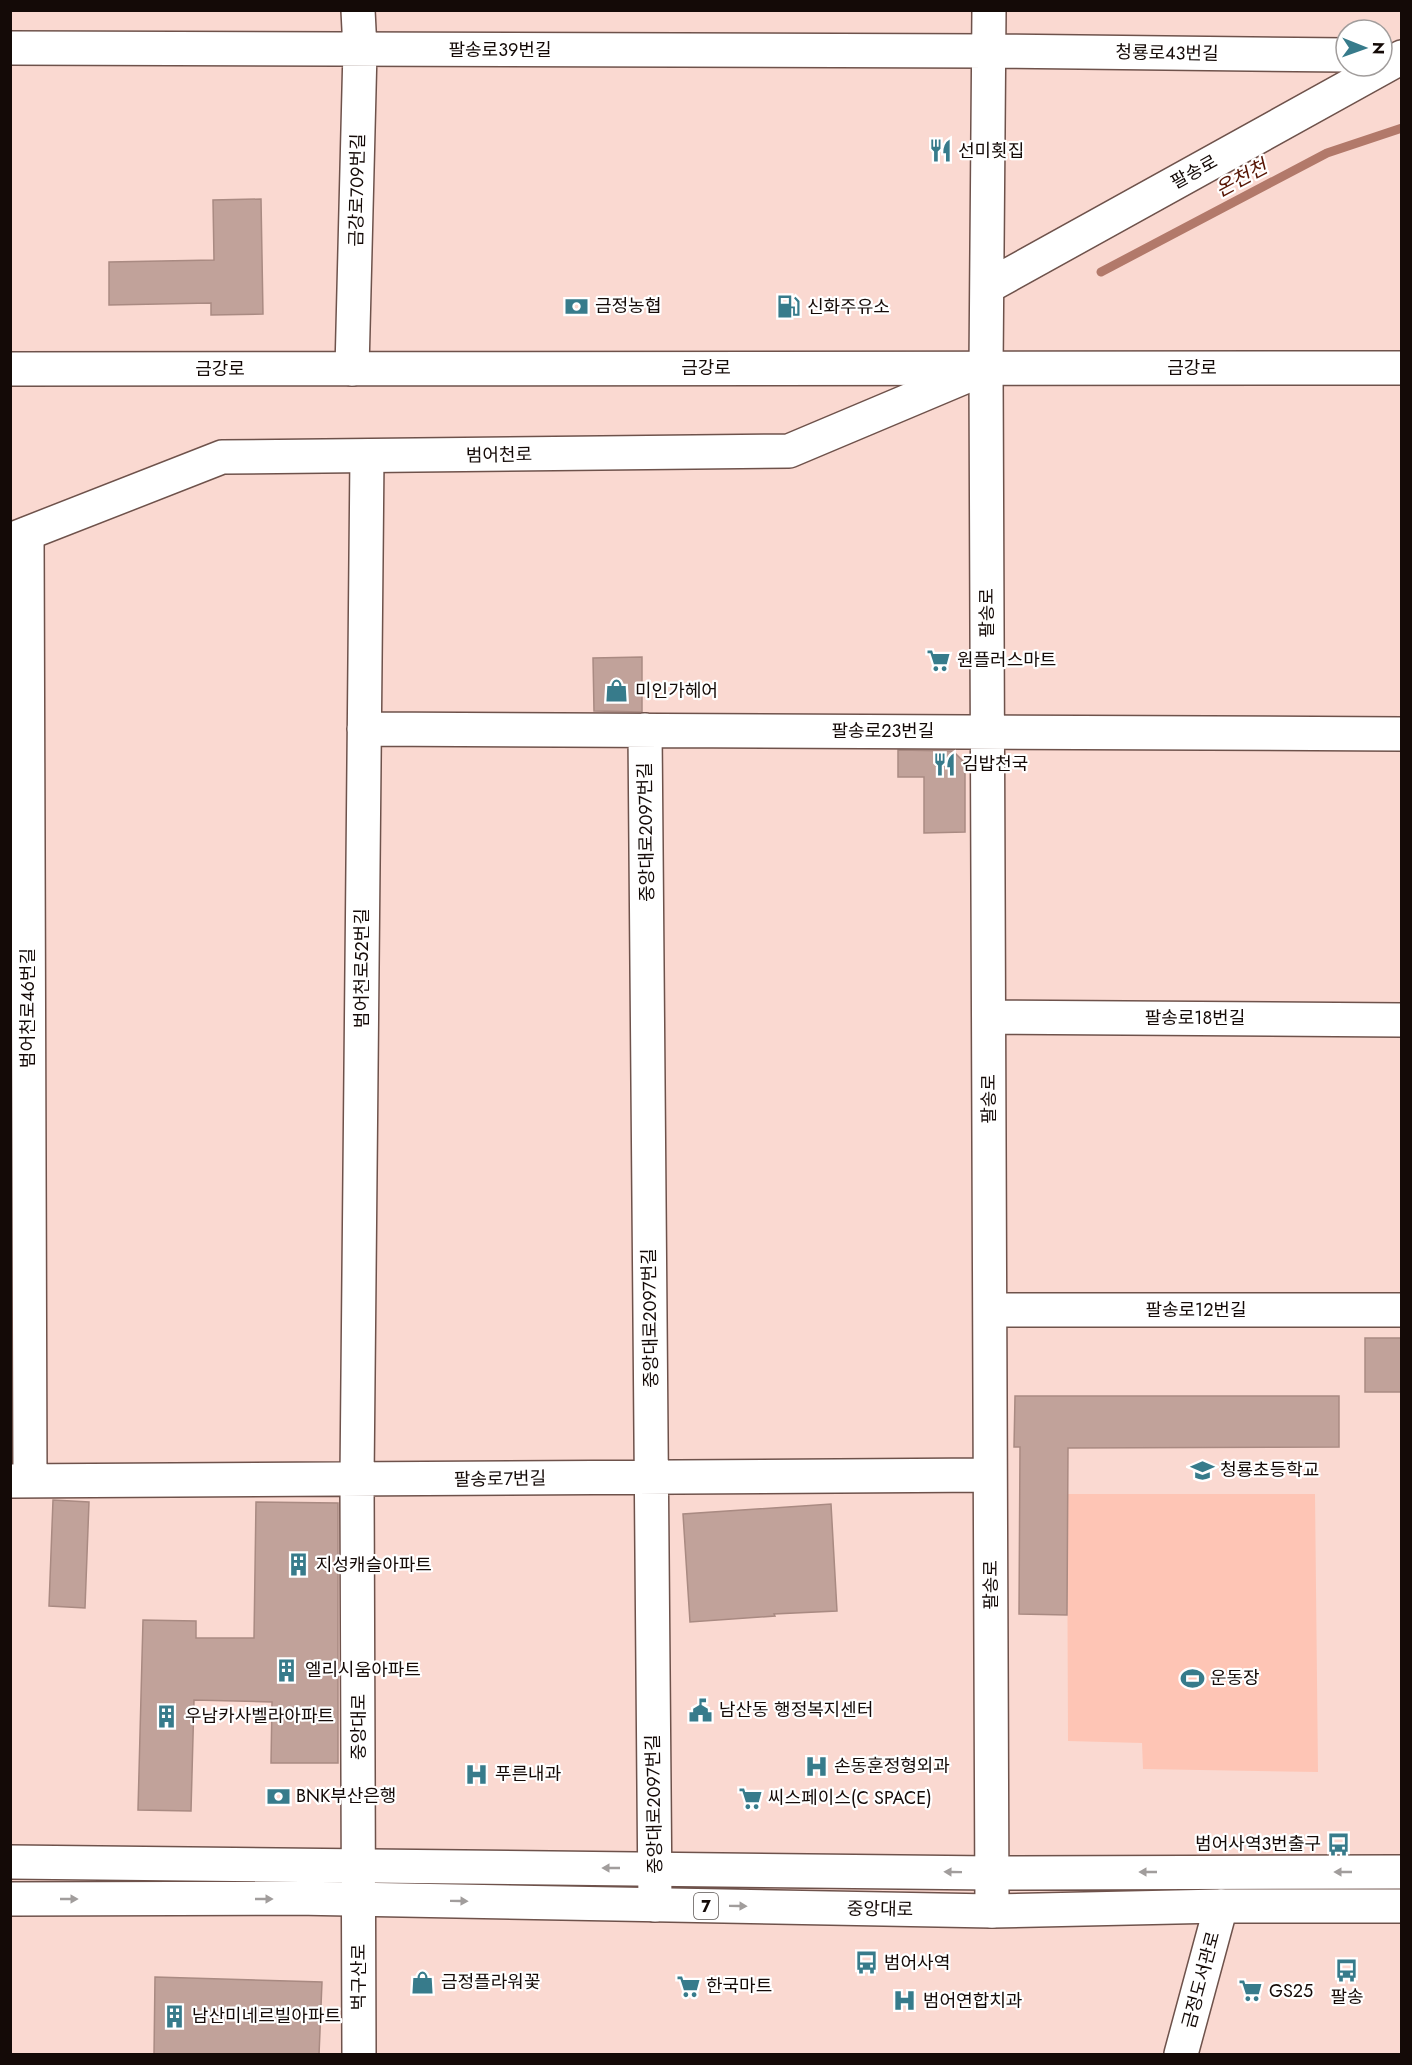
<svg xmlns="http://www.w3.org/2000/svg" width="1412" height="2065" font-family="Jost,'Noto Sans KR',sans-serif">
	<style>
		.green { fill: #fec5b5 }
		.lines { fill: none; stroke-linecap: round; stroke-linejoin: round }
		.stream { stroke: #b2796a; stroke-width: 9 }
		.building { fill: #c1a29a; stroke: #a98a82; stroke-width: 1.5 }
		.minor-casing { stroke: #6e524b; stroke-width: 36 }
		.tertiary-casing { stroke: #6e524b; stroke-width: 36 }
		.secondary-casing { stroke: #6e524b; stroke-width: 36 }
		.primary-casing { stroke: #6e524b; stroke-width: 36 }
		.minor { stroke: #fff; stroke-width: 33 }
		.tertiary { stroke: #fff; stroke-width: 33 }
		.secondary { stroke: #fff; stroke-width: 33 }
		.primary { stroke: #fff; stroke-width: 33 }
		.oneway { fill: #a19d9c }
		.labels { text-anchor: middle; stroke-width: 4.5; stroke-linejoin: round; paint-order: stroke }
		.shield { fill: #fff; stroke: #5a5451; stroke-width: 1.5 }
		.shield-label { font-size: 16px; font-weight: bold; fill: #140a07 }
		.street-label { font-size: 18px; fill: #140a07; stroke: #fff }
		.poi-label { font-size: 18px; fill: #140a07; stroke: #fff; text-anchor: start }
		.water-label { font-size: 20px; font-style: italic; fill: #571504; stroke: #fff }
	</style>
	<rect width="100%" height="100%" fill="#fad9d1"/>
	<path class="green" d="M1067,1494H1315L1318,1772L1143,1769L1142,1743L1068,1741Z"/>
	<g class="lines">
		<path class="stream" d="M1101,272L1327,153L1402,128"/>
	</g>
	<path class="building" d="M261,199L263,314L211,315V303L109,305V262L214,260L213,200Z
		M642,657V712L594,711L593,658Z
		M898,750L953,751L965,763V832L924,833V777H898Z
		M1365,1338H1401V1392H1365Z
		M1015,1396H1339V1447L1068,1448L1067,1615L1019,1614L1020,1447H1014Z
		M53,1500L89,1502L85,1608L49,1606Z
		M256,1502L338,1503V1763H271L272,1702L194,1700L191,1811L138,1810L143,1620L196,1621V1638H254Z
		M831,1504L837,1611L774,1614L775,1616L690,1622L683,1514Z
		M155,1977L322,1982L319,2055H154Z"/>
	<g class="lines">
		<defs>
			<path id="minor" d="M989,10L986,368L992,1911
				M10,48L989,51L1346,55
				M987,287L1402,57
				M352,369L360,50L358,10
				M27,534L30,1481
				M364,729L1402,734
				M645,730L655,1905
				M989,1017L1402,1020
				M990,1310H1402
				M10,1481L990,1475
				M359,2054L357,1480L367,456"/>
			<path id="tertiary" d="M10,369L1402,368
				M1181,2054L1221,1906"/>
			<path id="secondary" d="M10,540L222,457L789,451L986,368"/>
			<path id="primary" d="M10,1862L992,1873L1402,1872
				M10,1899L295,1898L992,1911L1221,1906H1402"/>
		</defs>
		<use href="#minor" class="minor-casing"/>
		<use href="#tertiary" class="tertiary-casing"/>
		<use href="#secondary" class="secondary-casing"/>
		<use href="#primary" class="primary-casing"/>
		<use href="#minor" class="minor"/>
		<use href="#tertiary" class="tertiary"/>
		<use href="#secondary" class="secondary"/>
		<use href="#primary" class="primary"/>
	</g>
	<defs><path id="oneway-solid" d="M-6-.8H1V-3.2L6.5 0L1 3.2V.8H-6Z" transform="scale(1.5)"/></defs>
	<g class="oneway">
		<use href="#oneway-solid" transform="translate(611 1868) rotate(-180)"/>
		<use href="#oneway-solid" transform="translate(953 1872) rotate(-179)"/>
		<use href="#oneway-solid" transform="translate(1148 1872) rotate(180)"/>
		<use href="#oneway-solid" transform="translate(1343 1872) rotate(180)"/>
		<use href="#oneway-solid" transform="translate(69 1899)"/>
		<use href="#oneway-solid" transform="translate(264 1899)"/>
		<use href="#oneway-solid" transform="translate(459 1901) rotate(1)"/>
		<use href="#oneway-solid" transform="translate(738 1906) rotate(1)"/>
	</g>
	<defs>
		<symbol id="restaurant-bare" viewBox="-9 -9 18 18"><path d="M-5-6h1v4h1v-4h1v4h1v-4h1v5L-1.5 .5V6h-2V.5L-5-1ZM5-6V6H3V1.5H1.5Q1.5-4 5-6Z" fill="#377b8b" stroke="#fff" stroke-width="2.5" paint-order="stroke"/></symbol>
		<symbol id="bank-bare" viewBox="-9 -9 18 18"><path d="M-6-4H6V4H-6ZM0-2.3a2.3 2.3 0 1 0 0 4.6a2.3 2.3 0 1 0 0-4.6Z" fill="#377b8b" stroke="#fff" stroke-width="2.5" paint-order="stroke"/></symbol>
		<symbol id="fuel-bare" viewBox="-9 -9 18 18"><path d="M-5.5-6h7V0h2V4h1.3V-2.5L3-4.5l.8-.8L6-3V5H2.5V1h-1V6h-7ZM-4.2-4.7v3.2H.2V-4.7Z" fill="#377b8b" stroke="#fff" stroke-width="2.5" paint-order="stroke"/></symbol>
		<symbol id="supermarket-bare" viewBox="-9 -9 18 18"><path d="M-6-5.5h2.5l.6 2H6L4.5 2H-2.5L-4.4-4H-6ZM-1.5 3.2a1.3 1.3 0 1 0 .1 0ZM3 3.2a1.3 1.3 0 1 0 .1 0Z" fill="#377b8b" stroke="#fff" stroke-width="2.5" paint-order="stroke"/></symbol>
		<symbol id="shop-bare" viewBox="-9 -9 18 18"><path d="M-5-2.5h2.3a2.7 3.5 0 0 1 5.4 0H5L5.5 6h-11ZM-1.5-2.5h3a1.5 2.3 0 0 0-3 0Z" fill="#377b8b" stroke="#fff" stroke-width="2.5" paint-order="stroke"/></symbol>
		<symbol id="school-bare" viewBox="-9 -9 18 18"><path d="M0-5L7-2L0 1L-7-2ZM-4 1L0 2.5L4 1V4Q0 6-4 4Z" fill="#377b8b" stroke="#fff" stroke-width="2.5" paint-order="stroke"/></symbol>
		<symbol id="building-bare" viewBox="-9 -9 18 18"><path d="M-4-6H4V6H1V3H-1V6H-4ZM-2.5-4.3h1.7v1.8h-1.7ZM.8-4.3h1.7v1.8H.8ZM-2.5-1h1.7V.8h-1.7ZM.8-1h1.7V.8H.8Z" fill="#377b8b" stroke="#fff" stroke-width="2.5" paint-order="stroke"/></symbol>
		<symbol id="stadium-bare" viewBox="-9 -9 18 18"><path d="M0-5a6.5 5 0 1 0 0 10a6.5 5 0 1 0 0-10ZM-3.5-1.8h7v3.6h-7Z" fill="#377b8b" stroke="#fff" stroke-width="2.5" paint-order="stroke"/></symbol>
		<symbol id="civic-bare" viewBox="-9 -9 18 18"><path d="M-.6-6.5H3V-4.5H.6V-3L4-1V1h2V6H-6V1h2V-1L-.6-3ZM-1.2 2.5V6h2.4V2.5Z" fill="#377b8b" stroke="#fff" stroke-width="2.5" paint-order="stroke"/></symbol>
		<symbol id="hospital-bare" viewBox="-9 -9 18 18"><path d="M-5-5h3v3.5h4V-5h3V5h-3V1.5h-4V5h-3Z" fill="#377b8b" stroke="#fff" stroke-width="2.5" paint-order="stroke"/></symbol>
		<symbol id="bus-bare" viewBox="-9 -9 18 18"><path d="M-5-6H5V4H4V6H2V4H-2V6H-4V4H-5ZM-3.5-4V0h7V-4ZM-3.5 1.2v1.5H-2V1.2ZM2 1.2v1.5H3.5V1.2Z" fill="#377b8b" stroke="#fff" stroke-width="2.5" paint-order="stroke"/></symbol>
	</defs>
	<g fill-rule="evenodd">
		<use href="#restaurant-bare" x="924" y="134" width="33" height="33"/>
		<use href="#bank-bare" x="560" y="290" width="33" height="33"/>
		<use href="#fuel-bare" x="772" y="290" width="33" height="33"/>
		<use href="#supermarket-bare" x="922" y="644" width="33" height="33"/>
		<use href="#shop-bare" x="600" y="674" width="33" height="33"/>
		<use href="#restaurant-bare" x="928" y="748" width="33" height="33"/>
		<use href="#school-bare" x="1186" y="1454" width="33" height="33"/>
		<use href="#building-bare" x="282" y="1548" width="33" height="33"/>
		<use href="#building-bare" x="270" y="1654" width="33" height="33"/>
		<use href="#stadium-bare" x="1176" y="1662" width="33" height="33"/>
		<use href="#civic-bare" x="684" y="1694" width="33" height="33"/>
		<use href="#building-bare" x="150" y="1700" width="33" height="33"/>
		<use href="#hospital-bare" x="800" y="1750" width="33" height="33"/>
		<use href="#hospital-bare" x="460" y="1758" width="33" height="33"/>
		<use href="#bank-bare" x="262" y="1780" width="33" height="33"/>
		<use href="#supermarket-bare" x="734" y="1782" width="33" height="33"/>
		<use href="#bus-bare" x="1322" y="1828" width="33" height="33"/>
		<use href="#bus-bare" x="850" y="1946" width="33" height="33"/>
		<use href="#bus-bare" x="1330" y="1954" width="33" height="33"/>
		<use href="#shop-bare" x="406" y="1966" width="33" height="33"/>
		<use href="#supermarket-bare" x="672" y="1970" width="33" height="33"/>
		<use href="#supermarket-bare" x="1234" y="1974" width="33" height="33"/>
		<use href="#hospital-bare" x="888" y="1984" width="33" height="33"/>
		<use href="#building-bare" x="158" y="2000" width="33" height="33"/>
	</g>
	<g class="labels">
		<rect class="shield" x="694" y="1893" width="24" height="26" rx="4.5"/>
		<g class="shield-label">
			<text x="706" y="1912">7</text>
		</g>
		<g class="street-label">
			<text x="500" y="56">팔송로39번길</text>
			<text transform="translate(1167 53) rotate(1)" y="6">청룡로43번길</text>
			<text transform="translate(1194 172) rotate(-29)" y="6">팔송로</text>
			<text transform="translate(357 190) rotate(-89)" y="6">금강로709번길</text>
			<text x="706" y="374">금강로</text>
			<text x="1192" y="374">금강로</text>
			<text x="220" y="375">금강로</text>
			<text transform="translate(499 455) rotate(-1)" y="6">범어천로</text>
			<text transform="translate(987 613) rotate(-90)" y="6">팔송로</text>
			<text x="883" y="737">팔송로23번길</text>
			<text transform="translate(646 832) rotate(-91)" y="6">중앙대로2097번길</text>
			<text transform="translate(362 968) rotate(-90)" y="6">범어천로52번길</text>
			<text transform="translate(28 1008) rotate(-90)" y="6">범어천로46번길</text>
			<text x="1195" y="1024">팔송로18번길</text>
			<text transform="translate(989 1099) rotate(-90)" y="6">팔송로</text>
			<text x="1196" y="1316">팔송로12번길</text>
			<text transform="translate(650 1318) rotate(-91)" y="6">중앙대로2097번길</text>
			<text transform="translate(500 1479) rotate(-1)" y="6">팔송로7번길</text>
			<text transform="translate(991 1585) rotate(-90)" y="6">팔송로</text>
			<text transform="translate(359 1727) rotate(-90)" y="6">중앙대로</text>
			<text transform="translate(654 1804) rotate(-91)" y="6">중앙대로2097번길</text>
			<text transform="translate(880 1909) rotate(1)" y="6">중앙대로</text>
			<text transform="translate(359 1977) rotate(-90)" y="6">벅구산로</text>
			<text transform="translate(1201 1980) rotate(-75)" y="6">금정도서관로</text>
		</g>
		<g class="poi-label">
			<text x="958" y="157">선미횟집</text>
			<text x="595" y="312">금정농협</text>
			<text x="807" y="313">신화주유소</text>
			<text x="957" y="666">원플러스마트</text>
			<text x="635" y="697">미인가헤어</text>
			<text x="962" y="770">김밥천국</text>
			<text x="1220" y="1476">청룡초등학교</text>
			<text x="316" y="1571">지성캐슬아파트</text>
			<text x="305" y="1676">엘리시움아파트</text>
			<text x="1210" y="1684">운동장</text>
			<text x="719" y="1716">남산동 행정복지센터</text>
			<text x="185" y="1722">우남카사벨라아파트</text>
			<text x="834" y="1772">손동훈정형외과</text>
			<text x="495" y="1780">푸른내과</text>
			<text x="296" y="1802">BNK부산은행</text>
			<text x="768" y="1804">씨스페이스(C SPACE)</text>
			<text x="1321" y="1850" text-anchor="end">범어사역3번출구</text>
			<text x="884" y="1969">범어사역</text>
			<text x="441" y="1988">금정플라워꽃</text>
			<text x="706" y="1992">한국마트</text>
			<text x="1269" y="1997">GS25</text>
			<text x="1347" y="2003" text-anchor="middle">팔송</text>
			<text x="923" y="2007">범어연합치과</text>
			<text x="192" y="2022">남산미네르빌아파트</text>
		</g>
		<g class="water-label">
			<text transform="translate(1241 178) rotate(-28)" y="7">온천천</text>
		</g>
	</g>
	<rect width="1412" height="2065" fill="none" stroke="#140a07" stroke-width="24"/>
	<g transform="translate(1364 48) rotate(91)"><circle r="28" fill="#ffffff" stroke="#a19d9c" stroke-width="1.5"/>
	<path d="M0-4.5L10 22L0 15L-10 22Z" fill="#377b8b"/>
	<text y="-9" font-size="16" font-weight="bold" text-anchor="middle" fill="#140a07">N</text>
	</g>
</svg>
